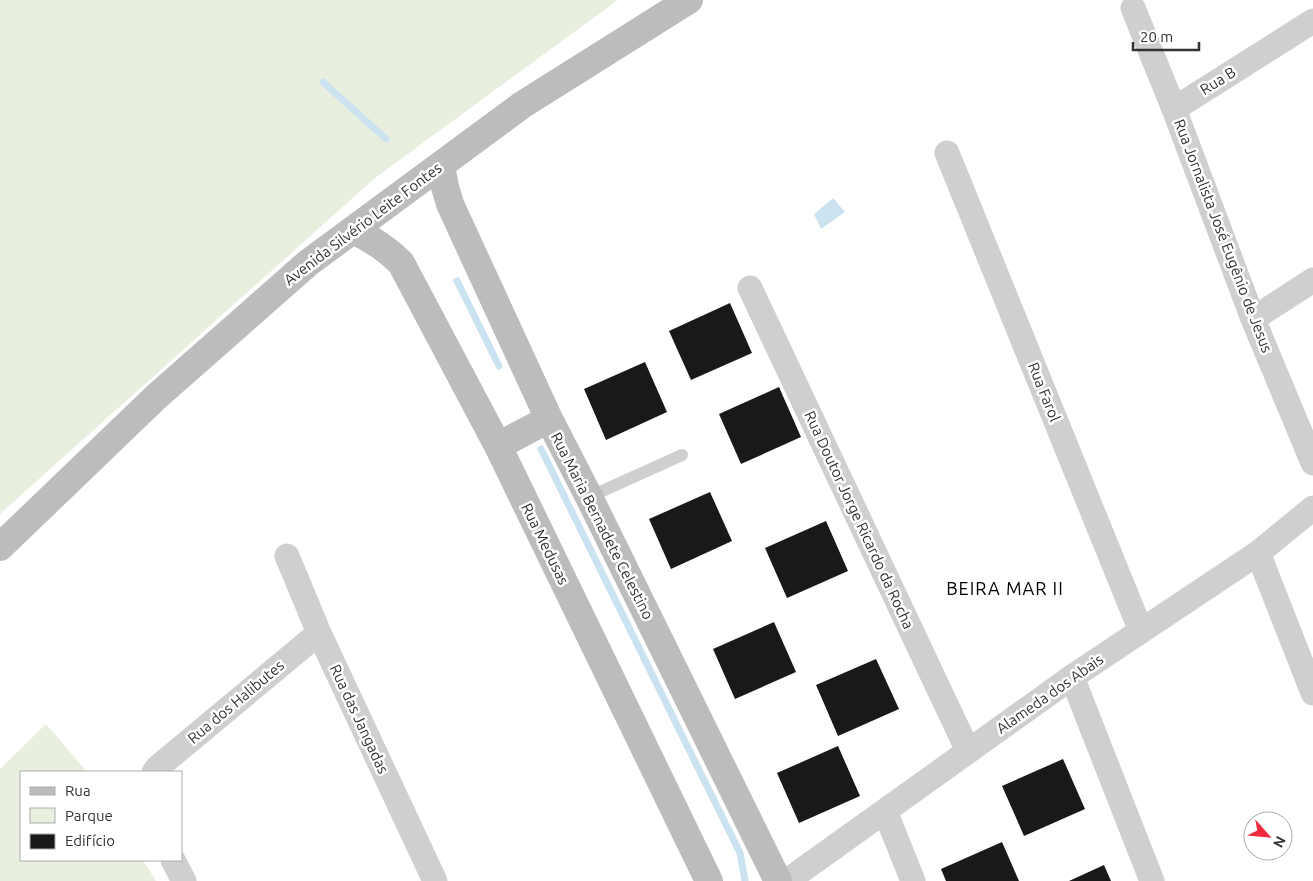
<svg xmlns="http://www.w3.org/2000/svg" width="1313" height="881" font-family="Ubuntu,sans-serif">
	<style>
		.green { fill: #e8efdf }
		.water { fill: #cbe2f0 }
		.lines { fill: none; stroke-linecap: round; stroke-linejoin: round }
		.stream { stroke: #cbe2f0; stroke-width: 7 }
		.building { fill: #191919 }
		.lane { stroke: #cfcfcf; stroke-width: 12 }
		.street { stroke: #cfcfcf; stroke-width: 25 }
		.secondary { stroke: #bcbcbc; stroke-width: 28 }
		.labels { text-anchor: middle; stroke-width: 5; stroke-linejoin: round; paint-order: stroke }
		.street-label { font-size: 15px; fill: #323232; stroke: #fff }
		.quarter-label { font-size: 18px; letter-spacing: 1px; fill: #000; stroke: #fff }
	</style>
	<rect width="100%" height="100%" fill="#fff"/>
	<path class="green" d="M0,0H618L375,178L0,514Z
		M46,724L87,772H21V860H143L156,881H0V769Z"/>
	<path class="water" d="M833,198L845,212L821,229L814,214Z"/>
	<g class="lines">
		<path class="stream" d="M323,82L386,139
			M457,281L499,366
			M541,449L740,853L745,881"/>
	</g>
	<path class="building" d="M730,303L752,353L691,380L669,331Z
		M645,362L667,412L606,440L584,389Z
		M779,387L801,437L741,464L719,414Z
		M710,492L732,541L671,569L649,519Z
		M826,521L848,571L787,598L765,548Z
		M774,622L796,672L735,699L713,649Z
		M876,659L899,709L838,736L816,685Z
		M838,746L860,796L799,823L777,773Z
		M1063,759L1085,809L1024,836L1002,786Z
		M1002,842L1019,881H946L941,869Z
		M1104,865L1111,881H1069Z"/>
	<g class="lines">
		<path class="lane" d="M589,497L682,455"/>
		<path class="street" d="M1133,8L1174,109L1253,319L1313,463
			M1174,109L1313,21
			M947,153L1141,631
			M750,288L968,751
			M1253,319L1313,280
			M1258,553L1313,693
			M287,556L319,633L435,881
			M1072,677L1152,881
			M154,772L158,767L319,633
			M885,811L913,881
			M173,860L184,881
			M787,881L1072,677L1258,553L1313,508"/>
		<path class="secondary" d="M441,165L445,187L450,204L549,419L589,497L778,881
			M353,230C372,239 386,248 401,263L498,446L709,881
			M498,446L549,419
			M0,547L156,397L308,263L522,105L689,0"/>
	</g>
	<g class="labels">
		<g class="street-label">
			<text transform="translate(1218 81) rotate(-32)" y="5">Rua B</text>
			<text transform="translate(363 224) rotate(-37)" y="5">Avenida Silvério Leite Fontes</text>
			<text transform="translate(1223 236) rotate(69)" y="5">Rua Jornalista José Eugênio de Jesus</text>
			<text transform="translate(1044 392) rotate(68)" y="5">Rua Farol</text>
			<text transform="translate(859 520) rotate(65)" y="5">Rua Doutor Jorge Ricardo da Rocha</text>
			<text transform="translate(602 526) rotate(63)" y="5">Rua Maria Bernadete Celestino</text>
			<text transform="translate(545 544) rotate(64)" y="5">Rua Medusas</text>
			<text transform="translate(1050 694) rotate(-35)" y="5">Alameda dos Abais</text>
			<text transform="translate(236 702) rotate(-40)" y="5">Rua dos Halibutes</text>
			<text transform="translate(359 719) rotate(65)" y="5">Rua das Jangadas</text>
		</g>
		<g class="quarter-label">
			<text x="1005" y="595">BEIRA MAR II</text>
		</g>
	</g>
	<rect x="20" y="771" width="162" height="90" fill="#ffffff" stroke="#adadad"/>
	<rect x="30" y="787" width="25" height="8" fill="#bcbcbc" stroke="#adadad"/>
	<text x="65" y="796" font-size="15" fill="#323232">Rua</text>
	<rect x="30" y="808" width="25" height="15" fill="#e8efdf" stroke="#adadad"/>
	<text x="65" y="821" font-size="15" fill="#323232">Parque</text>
	<rect x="30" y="834" width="25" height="15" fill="#191919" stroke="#adadad"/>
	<text x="65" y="846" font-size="15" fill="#323232">Edifício</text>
	<g transform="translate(1268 836) rotate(117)"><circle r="24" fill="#ffffff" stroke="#adadad"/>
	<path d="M0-4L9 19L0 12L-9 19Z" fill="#f3293d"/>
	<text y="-8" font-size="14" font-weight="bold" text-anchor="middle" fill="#323232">N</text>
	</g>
	<path d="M1133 42v8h66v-8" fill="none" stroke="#323232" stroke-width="2.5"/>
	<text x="1140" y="42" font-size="15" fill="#323232" stroke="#ffffff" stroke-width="4" paint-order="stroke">20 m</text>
</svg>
